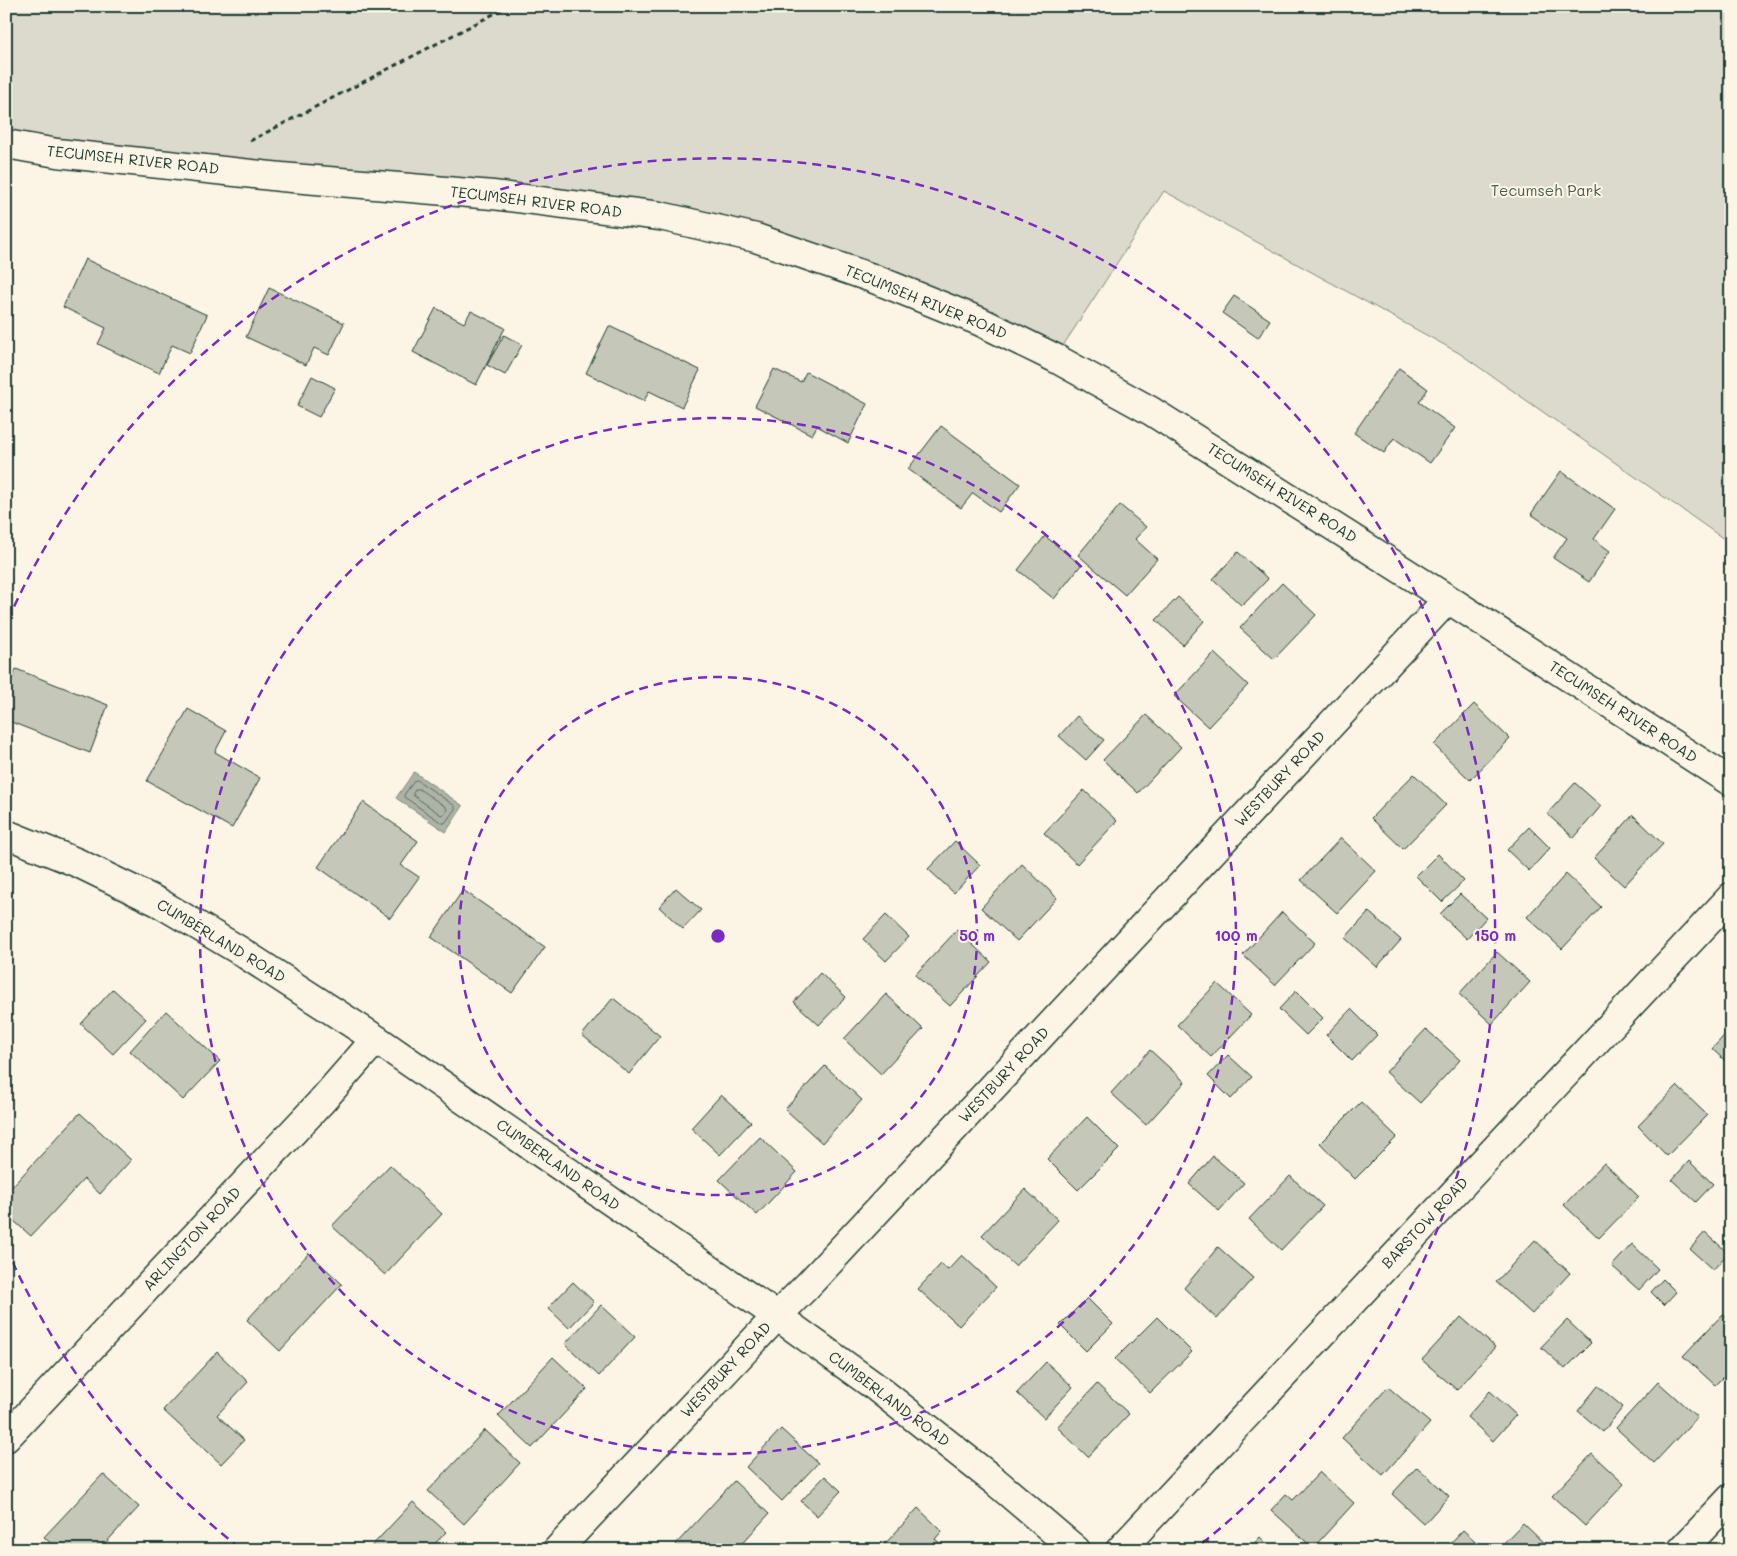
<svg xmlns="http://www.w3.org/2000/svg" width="1737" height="1556" font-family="Mali,sans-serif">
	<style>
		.green { fill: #dcdacc; stroke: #7e8c80 }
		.water { fill: #aeb3a7; stroke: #758479 }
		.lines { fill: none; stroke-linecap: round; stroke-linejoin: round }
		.shore { stroke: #586c62; stroke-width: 1 }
		.building { fill: #c5c7b9; stroke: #1f3d34 }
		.minor-casing { stroke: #1f3d34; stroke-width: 31 }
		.path { stroke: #1f3d34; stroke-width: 3; stroke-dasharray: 5 4; stroke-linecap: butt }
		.minor { stroke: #fcf5e5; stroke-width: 28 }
		.ring { fill: none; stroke: #7b2cbf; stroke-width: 2.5; stroke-dasharray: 9 6 }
		.labels { text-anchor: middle; stroke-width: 4; stroke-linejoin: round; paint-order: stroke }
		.street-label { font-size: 15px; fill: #1f3d34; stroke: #fcf5e5 }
		.park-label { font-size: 15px; fill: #455c52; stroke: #fcf5e5 }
		.centre { fill: #7b2cbf; stroke: #fcf5e5; stroke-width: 2.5 }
		.ring-label { font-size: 15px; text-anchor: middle; font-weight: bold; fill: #7b2cbf; stroke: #fcf5e5; stroke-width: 4; stroke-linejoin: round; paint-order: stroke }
	</style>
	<rect width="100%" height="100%" fill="#fcf5e5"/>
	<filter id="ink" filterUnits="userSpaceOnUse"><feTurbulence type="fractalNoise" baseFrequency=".02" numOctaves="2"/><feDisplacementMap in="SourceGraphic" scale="10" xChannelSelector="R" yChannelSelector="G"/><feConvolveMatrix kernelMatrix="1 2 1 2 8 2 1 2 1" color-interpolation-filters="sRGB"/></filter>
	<g filter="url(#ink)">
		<path class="green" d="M6,6H1731V544L1459,353L1164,191L1055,358L756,238L6,144Z"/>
		<path class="water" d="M414,772L463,806L446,832L396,798Z"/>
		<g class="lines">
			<path class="shore" d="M417,780L455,806V809L445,823H442L404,797V795L414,781Z
				M416,789H419L446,807L447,810L444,814L441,815L414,796L413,794Z"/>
		</g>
		<path class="building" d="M85,259L207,315L190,353L172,345L159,373L98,344L106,328L63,307Z
			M269,288L344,323L329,355L314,348L306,365L246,337Z
			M1234,296L1270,320L1258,338L1222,313Z
			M436,308L464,323L471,311L505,328L476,385L413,352Z
			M609,326L700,370L682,407L649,391L644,401L586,373Z
			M504,335L522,345L505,375L487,365Z
			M1399,368L1428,389L1419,402L1455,428L1430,463L1394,438L1384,453L1354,433Z
			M774,369L801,382L806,372L867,404L848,443L817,426L812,435L755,406Z
			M312,376L335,388L319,417L297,406Z
			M941,426L1020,484L999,512L973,493L961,508L908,469Z
			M1561,471L1615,509L1594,539L1610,551L1589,582L1553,558L1567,538L1531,514Z
			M1120,505L1146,527L1135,539L1157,559L1125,595L1078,555Z
			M1045,536L1081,565L1054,599L1018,570Z
			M1238,552L1268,579L1242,606L1213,579Z
			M1282,583L1316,615L1274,659L1240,628Z
			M1178,597L1204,621L1183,645L1156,620Z
			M1214,653L1248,685L1208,727L1174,696Z
			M16,669L108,705L90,753L6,720V695Z
			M1474,704L1510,739L1470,780L1434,745Z
			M188,709L226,731L215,752L260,778L232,828L147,781Z
			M1146,715L1181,747L1138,793L1103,760Z
			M1077,716L1104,740L1086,760L1059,736Z
			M1414,774L1446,805L1403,849L1371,818Z
			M1575,783L1601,806L1574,838L1547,814Z
			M1084,790L1117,821L1077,864L1044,833Z
			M363,802L418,841L401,865L419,877L390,918L318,867Z
			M1633,815L1663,844L1624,886L1594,858Z
			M1529,827L1550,848L1529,871L1507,850Z
			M1341,838L1376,871L1337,913L1301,880Z
			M955,841L980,865L954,893L928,869Z
			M1438,854L1464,881L1442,902L1416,876Z
			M1022,864L1057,898L1017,941L981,908Z
			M1566,874L1601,907L1562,949L1527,917Z
			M676,888L701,910L683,929L659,907Z
			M463,890L545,947L512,993L431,937Z
			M1460,894L1486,918L1467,939L1440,914Z
			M1282,912L1315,943L1275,985L1243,955Z
			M1369,912L1401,940L1377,967L1345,938Z
			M886,915L909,937L886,961L863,939Z
			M957,930L991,962L950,1006L915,975Z
			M1497,952L1530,982L1492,1024L1459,994Z
			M820,973L846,997L819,1025L794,1002Z
			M1217,983L1251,1015L1211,1057L1177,1025Z
			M113,989L146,1019L113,1054L81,1024Z
			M1296,991L1323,1018L1306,1035L1279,1009Z
			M886,994L923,1029L881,1074L844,1039Z
			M613,998L660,1036L629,1074L582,1035Z
			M1351,1009L1377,1035L1352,1061L1326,1035Z
			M166,1011L220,1061L183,1100L130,1051Z
			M1731,1028V1066L1712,1049Z
			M1426,1029L1460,1060L1420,1103L1386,1072Z
			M1150,1050L1185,1082L1146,1125L1111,1093Z
			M1228,1055L1252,1077L1231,1099L1208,1076Z
			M825,1066L862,1100L822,1143L785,1109Z
			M1677,1086L1707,1115L1667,1156L1638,1126Z
			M721,1095L751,1122L720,1155L691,1128Z
			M1361,1102L1397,1137L1355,1179L1320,1143Z
			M80,1113L131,1160L100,1194L84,1179L31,1236L6,1214V1193Z
			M1087,1117L1119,1149L1078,1190L1047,1159Z
			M760,1137L797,1172L757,1215L719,1180Z
			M1213,1156L1244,1183L1219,1211L1189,1184Z
			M1689,1161L1713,1184L1696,1202L1672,1180Z
			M1604,1163L1639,1197L1599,1238L1564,1205Z
			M390,1165L442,1214L385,1275L332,1226Z
			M1290,1176L1323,1206L1281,1250L1249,1219Z
			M1025,1189L1058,1220L1015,1266L982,1235Z
			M1705,1232L1728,1253L1713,1270L1690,1249Z
			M1535,1240L1570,1273L1532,1314L1496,1282Z
			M1632,1244L1658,1269L1639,1290L1612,1266Z
			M1218,1247L1253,1278L1217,1319L1184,1288Z
			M309,1253L342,1284L280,1351L247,1320Z
			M962,1255L996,1287L959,1326L918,1289L941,1264L948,1270Z
			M1663,1279L1676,1292L1664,1305L1651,1292Z
			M573,1282L594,1302L569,1328L548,1308Z
			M1087,1298L1113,1324L1086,1351L1060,1325Z
			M601,1305L635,1337L599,1376L565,1344Z
			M1723,1314L1731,1321V1369L1715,1385L1683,1356Z
			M1157,1317L1192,1352L1150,1393L1115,1359Z
			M1461,1317L1495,1347L1457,1390L1422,1360Z
			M1567,1320L1591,1343L1565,1369L1541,1347Z
			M217,1352L248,1382L217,1415L244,1440L221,1464L163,1410Z
			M553,1357L587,1389L532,1448L498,1416Z
			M1046,1362L1073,1387L1044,1418L1017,1393Z
			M1658,1382L1697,1417L1654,1463L1616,1428Z
			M1097,1384L1129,1414L1088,1457L1057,1427Z
			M1598,1386L1623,1407L1603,1432L1578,1411Z
			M1388,1387L1430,1423L1383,1475L1342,1438Z
			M1490,1391L1516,1415L1493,1441L1467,1417Z
			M781,1429L818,1463L782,1501L746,1467Z
			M485,1430L520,1463L464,1524L428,1491Z
			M1592,1454L1624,1484L1585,1526L1552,1496Z
			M1417,1467L1449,1496L1424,1524L1392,1494Z
			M1320,1472L1354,1503L1313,1548L1271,1510L1286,1494L1293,1500Z
			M103,1474L139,1507L99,1550H58L44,1537Z
			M825,1476L841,1491L817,1516L801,1501Z
			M734,1481L769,1514L736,1550H682L676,1544Z
			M413,1502L446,1532L429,1550H368Z
			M918,1508L942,1531L935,1539L948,1550H889L884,1545Z
			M1523,1523L1551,1550H1497Z
			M1463,1530L1485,1550H1444Z
			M1260,1537L1273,1550H1248Z"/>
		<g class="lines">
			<defs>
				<path id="minor" d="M6,144L57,153L281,177L493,195L660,216L756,238L872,278L979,321L1055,358L1151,411L1448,599L1731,782
					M6,834L78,863L158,902L237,949L376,1039L777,1316L877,1388L996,1482L1076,1550
					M6,1438L320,1103L376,1039
					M557,1550L777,1316L808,1285L1448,599
					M1120,1550L1731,897
					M1682,1550L1731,1498"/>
			</defs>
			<use href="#minor" class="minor-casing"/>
			<path class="path" d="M250,141L509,6"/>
			<use href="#minor" class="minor"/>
		</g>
	</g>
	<g class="ring">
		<circle cx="718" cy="936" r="259"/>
		<circle cx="718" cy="936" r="518"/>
		<path d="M240 1548A777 777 0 0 1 8 1252M8 620A777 777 0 1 1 1196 1548"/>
	</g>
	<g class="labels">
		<g class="street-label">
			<text transform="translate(133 160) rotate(6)" y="5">TECUMSEH RIVER ROAD</text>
			<text transform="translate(536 202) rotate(7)" y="5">TECUMSEH RIVER ROAD</text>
			<text transform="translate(926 302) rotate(22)" y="5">TECUMSEH RIVER ROAD</text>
			<text transform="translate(1282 493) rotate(32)" y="5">TECUMSEH RIVER ROAD</text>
			<text transform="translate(1623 712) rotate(33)" y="5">TECUMSEH RIVER ROAD</text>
			<text transform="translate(1280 779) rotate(-47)" y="5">WESTBURY ROAD</text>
			<text transform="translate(221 941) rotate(31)" y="5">CUMBERLAND ROAD</text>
			<text transform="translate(1004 1075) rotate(-47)" y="5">WESTBURY ROAD</text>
			<text transform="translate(558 1165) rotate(35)" y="5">CUMBERLAND ROAD</text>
			<text transform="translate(1425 1223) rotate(-47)" y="5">BARSTOW ROAD</text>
			<text transform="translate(192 1239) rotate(-47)" y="5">ARLINGTON ROAD</text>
			<text transform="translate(726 1370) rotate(-47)" y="5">WESTBURY ROAD</text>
			<text transform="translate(889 1399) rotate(37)" y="5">CUMBERLAND ROAD</text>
		</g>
		<g class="park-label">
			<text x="1546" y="196">Tecumseh Park</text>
		</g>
	</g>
	<circle cx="718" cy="936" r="8" class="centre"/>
	<g class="ring-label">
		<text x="977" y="941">50 m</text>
		<text x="1236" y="941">100 m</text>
		<text x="1495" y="941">150 m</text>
	</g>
	<rect width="1737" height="1556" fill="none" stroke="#fcf5e5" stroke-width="25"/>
	<rect x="12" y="12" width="1712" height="1531" fill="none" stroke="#1f3d34" stroke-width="2" filter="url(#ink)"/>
</svg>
